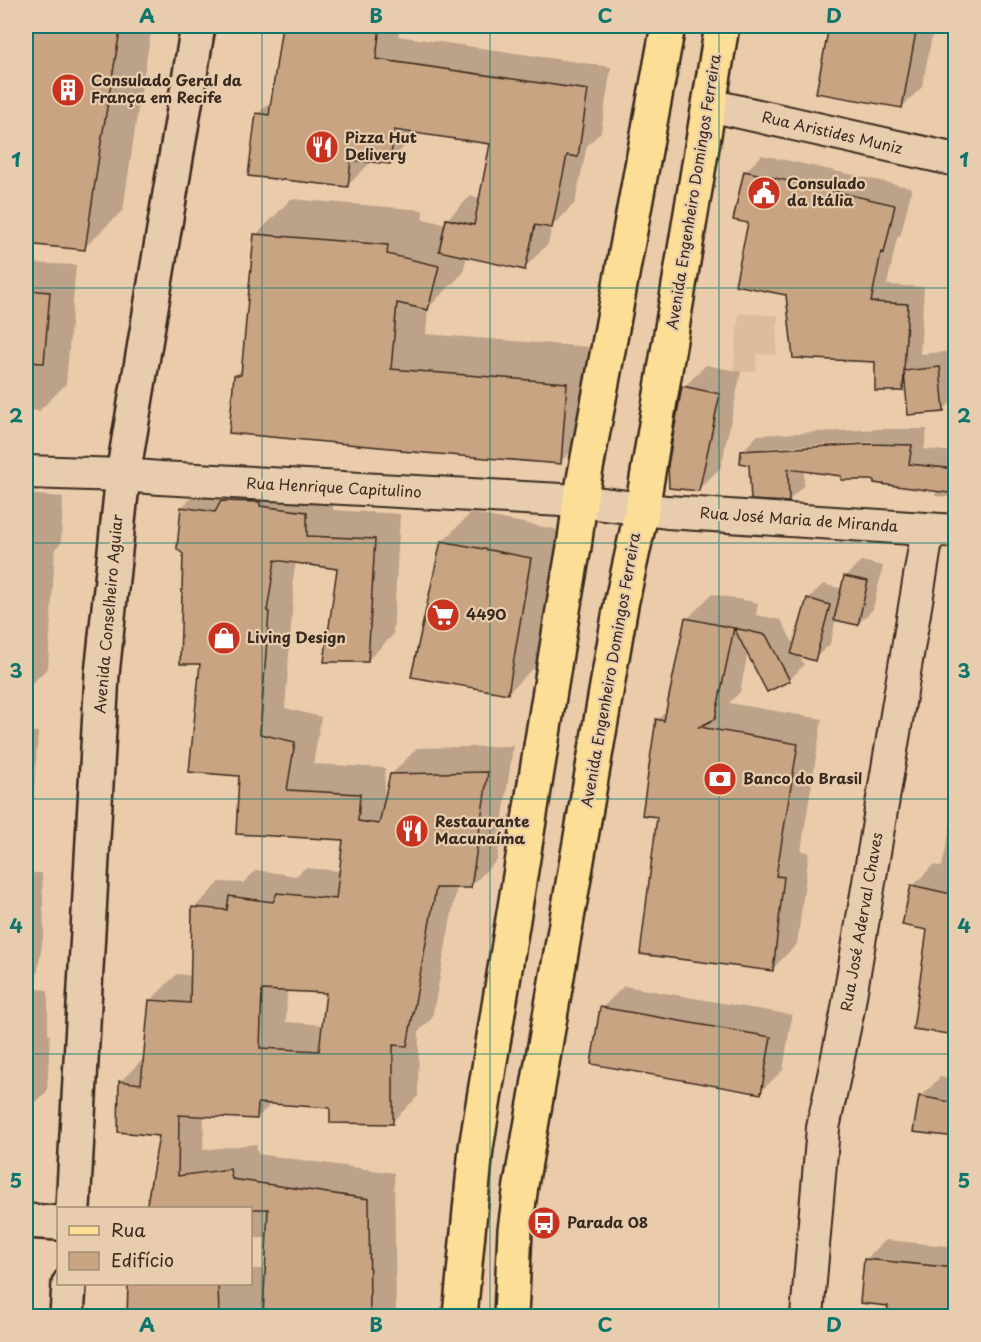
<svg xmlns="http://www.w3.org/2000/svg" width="981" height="1342" font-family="'Playpen Sans',sans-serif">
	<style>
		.built { fill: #ddbc9b }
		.shadow { fill: #0003; fill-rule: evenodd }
		.building { fill: #c9a483; stroke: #3b2a1e; stroke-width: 1.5; fill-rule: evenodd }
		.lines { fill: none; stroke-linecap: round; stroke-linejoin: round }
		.street-casing { stroke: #3b2a1e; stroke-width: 36 }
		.secondary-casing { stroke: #3b2a1e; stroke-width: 38 }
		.primary-casing { stroke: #3b2a1e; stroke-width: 38 }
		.street { stroke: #e7cdae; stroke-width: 32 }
		.secondary { stroke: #e7cdae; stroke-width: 33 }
		.primary { stroke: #fdde96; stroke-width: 33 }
		.grid { fill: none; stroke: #0f766e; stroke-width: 1.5; stroke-opacity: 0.55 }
		.labels { text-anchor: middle; stroke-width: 4.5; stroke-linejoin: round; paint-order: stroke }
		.poi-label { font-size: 15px; font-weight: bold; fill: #3b2a1e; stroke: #e7cdae; text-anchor: start }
		.street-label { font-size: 15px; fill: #3b2a1e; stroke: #e7cdae }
		.neatline { fill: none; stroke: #0f766e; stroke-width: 2 }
		.grid-label { font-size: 20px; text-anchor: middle; font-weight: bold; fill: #0f766e }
	</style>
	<rect width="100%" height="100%" fill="#eacbaa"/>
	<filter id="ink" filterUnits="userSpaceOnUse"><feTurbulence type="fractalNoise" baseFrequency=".0167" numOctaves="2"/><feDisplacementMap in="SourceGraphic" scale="12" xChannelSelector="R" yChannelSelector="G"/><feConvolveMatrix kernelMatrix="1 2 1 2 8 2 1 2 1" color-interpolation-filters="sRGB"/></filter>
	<g filter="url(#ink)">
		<path class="built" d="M739,314L778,315L776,355L757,354L756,371L733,373Z"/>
		<path class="shadow" d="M26,26H152L138,109L123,210L84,248L26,242Z
			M290,26H400L398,36L611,67L601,132L587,146L575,203L552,226L548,244L524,268L467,255L463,273L428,308L426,334L602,348L596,427L560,462L403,447L236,375L243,368L256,235L291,199L423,210L422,219L446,224L447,219L471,196L481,198L492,143L414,132L413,138L389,162H371L347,186L258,114L273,99L288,39Z
			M830,26H934L922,87L902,107L817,92Z
			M762,155L912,188L901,234L897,238L887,285L924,287L920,354L956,351V403L951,402L943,410L906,385L902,389L877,360L788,294L750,222L745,172Z
			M26,263L76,265L66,384L39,411L26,410Z
			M706,365L741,372L721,467L698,490L684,387Z
			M882,429H927L924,449L956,452V498L935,496L936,490L876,478L804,470V485L789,500L751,463L742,451L758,435ZM873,442V445L765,451V448Z
			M208,481L333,486V510L400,514L393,635L367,661L338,567L296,561L292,586H294L285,708L321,717L313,764L385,768L384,799H386L391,775L417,748L513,746L497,860L471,886H457L432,1018L419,1031L418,1096L392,1122L332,1107L272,1103L257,1118L204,1115L203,1150L256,1144L258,1154L394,1173L396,1316H128L130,1284H250V1269H267L268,1238H250V1208H147L161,1134L120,1082L145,1057L151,1000L177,974L192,976L194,908L220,882L243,883L256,870L296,876L305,868L341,871L345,839L241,775L202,662L185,553L182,507ZM287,990L328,992L324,1025L286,1022Z
			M26,494L63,497L61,543L55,549L48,668L27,688H26Z
			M471,513L559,530L537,664L508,693L442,542Z
			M861,561L883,566L873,609L858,624L836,619L830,644L814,659L799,655L804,665L789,680L748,652L740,692L729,703L822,719L801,851L809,852L797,944L772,969L659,816L658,720L667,710L687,619L712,594L758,603L756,615L781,620L795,647L808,599L823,584L843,589L845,577Z
			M26,731L38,732L28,873H42L44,931L35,989L48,990V1034L50,1035L47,1091L26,1112Z
			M956,798V1034L929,929L913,886L933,865L942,867Z
			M624,986L792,1015L783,1070L760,1092L602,1008Z
			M940,1077L956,1080V1145L953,1135L921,1097Z
			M886,1240L956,1247V1307L953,1316H889L890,1305L866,1259Z
			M26,1269L33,1270L28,1316H26Z"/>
		<path class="building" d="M26,26H65L120,31L100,149L85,250L26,244Z
			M282,26H380L376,59L588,90L578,157L567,155L552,228L535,225L525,270L439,251L446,219L474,225L490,144L394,130L390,164L351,160L348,187L248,176L256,113L269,115Z
			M829,26H917L902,108L816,93Z
			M744,171L895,205L884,253L881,252L871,302L908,304L904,371L940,367L944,412L908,415L904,372L903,391H875V362L793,358L786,295L735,285L748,223L733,220Z
			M254,234L388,245L387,254L439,266L428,310L397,303L391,369L567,383L561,464L401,451V449L229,433L234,375H241Z
			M26,290L50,292L44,363L26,362Z
			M682,386L720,394L699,491L669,488L668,465Z
			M866,444L912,445L909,464L956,469V494L874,483V480H841V476L788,469L789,502L751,500L749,465L740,463L741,451Z
			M221,501L260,502V506L307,512V536L375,539L368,662H324L337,569L275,560L267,611L269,612L260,734L295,742L287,790L360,794L358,821L379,824L390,774L488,772L471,888H436L407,1046L393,1045V1124L330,1123V1108L258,1103L257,1119L179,1115L178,1176L230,1169L232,1179L369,1199L370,1317H263L268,1209H146L159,1136L118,1132L119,1081L141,1084L149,1000L190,1003L192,907L227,910L229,896L273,902L277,893L336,899L343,840L236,834L239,776L189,772L200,664H180L183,554L177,549L181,507L215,512ZM262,990L326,993L319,1051L260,1048Z
			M441,541L531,558L508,694L411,677Z
			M844,576L868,581L858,625L834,620Z
			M807,598L830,605L815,661L791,654Z
			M685,618L734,628L715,719L699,727L798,744L776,876L784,877L773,971L640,954L657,817L642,815L656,719L664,721Z
			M734,628L766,635L790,681L767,692Z
			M911,885L956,895V1035L913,1029L927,930L902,925Z
			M600,1007L771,1037L761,1094L591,1064Z
			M919,1096L956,1103V1137L913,1132Z
			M864,1259L956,1268V1287L952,1317H887L888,1306L860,1303Z
			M128,1284H218L219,1317H127Z"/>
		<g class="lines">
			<defs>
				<path id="street" d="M709,105L956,160
					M26,472L123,475L160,478L580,501L667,512L956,531
					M807,1316L823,1128L847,1014L928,529"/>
				<path id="secondary" d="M73,1208L102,674L123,475L198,26
					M26,1221L58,1223
					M67,1316L69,1284"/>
				<path id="primary" d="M460,1316L476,1148L565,598L574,547L580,501L668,26
					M511,1316L515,1230L521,1185L621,605L642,509L722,26"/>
			</defs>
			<use href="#street" class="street-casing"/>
			<use href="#secondary" class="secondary-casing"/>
			<use href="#primary" class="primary-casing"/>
			<use href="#street" class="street"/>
			<use href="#secondary" class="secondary"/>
			<use href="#primary" class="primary"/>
		</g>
	</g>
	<path class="grid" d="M262,26V1316M490,26V1316M719,26V1316M26,288H956M26,543H956M26,799H956M26,1054H956"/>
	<defs>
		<symbol id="building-disc" viewBox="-11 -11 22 22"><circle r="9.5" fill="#c8321e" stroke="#e7cdae"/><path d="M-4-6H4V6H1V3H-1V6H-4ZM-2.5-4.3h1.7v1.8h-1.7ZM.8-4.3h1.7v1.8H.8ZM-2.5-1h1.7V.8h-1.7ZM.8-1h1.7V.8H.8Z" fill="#fff"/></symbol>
		<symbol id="restaurant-disc" viewBox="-11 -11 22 22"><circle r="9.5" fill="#c8321e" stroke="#e7cdae"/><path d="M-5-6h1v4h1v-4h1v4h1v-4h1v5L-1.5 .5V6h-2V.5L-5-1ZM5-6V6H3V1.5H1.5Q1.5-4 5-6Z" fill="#fff"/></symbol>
		<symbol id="civic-disc" viewBox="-11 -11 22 22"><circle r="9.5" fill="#c8321e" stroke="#e7cdae"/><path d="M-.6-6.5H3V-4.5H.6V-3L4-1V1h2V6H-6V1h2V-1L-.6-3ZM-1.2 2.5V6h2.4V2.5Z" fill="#fff"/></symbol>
		<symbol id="supermarket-disc" viewBox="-11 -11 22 22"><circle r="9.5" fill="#c8321e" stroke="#e7cdae"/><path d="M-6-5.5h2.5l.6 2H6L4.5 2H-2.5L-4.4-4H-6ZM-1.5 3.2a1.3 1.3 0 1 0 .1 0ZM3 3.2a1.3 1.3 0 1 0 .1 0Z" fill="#fff"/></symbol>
		<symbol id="shop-disc" viewBox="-11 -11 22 22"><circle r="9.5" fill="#c8321e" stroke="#e7cdae"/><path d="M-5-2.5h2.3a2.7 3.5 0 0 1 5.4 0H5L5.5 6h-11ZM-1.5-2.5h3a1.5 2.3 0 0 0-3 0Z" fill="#fff"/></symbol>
		<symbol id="bank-disc" viewBox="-11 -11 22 22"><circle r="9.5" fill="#c8321e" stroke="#e7cdae"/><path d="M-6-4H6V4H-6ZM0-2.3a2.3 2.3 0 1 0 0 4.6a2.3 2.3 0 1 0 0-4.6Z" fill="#fff"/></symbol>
		<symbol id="bus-disc" viewBox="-11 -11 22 22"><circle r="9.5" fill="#c8321e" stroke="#e7cdae"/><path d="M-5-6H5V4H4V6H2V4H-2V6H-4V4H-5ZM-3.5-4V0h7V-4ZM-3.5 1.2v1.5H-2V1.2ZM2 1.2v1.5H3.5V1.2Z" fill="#fff"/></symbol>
	</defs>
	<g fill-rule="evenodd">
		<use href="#building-disc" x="49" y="71" width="38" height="38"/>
		<use href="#restaurant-disc" x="303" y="128" width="38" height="38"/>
		<use href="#civic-disc" x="745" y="174" width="38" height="38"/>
		<use href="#supermarket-disc" x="424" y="596" width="38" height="38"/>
		<use href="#shop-disc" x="205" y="619" width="38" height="38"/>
		<use href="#bank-disc" x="701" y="760" width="38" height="38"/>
		<use href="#restaurant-disc" x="393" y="812" width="38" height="38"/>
		<use href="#bus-disc" x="525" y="1204" width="38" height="38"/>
	</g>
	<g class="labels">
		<g class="poi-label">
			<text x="91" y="86">Consulado Geral da<tspan x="91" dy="17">França em Recife</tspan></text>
			<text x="345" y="143">Pizza Hut<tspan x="345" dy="17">Delivery</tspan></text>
			<text x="787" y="189">Consulado<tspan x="787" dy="17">da Itália</tspan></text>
			<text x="466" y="620">4490</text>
			<text x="247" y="643">Living Design</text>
			<text x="743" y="784">Banco do Brasil</text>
			<text x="435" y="827">Restaurante<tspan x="435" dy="17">Macunaíma</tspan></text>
			<text x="567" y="1228">Parada 08</text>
		</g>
		<g class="street-label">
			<text transform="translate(832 133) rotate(13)" y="5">Rua Aristides Muniz</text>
			<text transform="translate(694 192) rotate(-81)" y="5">Avenida Engenheiro Domingos Ferreira</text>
			<text transform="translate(334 488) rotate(3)" y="5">Rua Henrique Capitulino</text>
			<text transform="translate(799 520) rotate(4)" y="5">Rua José Maria de Miranda</text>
			<text transform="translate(109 614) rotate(-85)" y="5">Avenida Conselheiro Aguiar</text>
			<text transform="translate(611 670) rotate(-80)" y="5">Avenida Engenheiro Domingos Ferreira</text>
			<text transform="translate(862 922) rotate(-80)" y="5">Rua José Aderval Chaves</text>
		</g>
	</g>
	<rect width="981" height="1342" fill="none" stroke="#e7cdae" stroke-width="66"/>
	<rect x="57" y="1207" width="195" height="78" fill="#e7cdae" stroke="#a28c74" stroke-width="1.5"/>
	<rect x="69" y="1226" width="30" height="9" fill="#fdde96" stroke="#a28c74" stroke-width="1.5"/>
	<text x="111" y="1237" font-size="18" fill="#3b2a1e">Rua</text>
	<rect x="69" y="1252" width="30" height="18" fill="#c9a483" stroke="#a28c74" stroke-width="1.5"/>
	<text x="111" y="1267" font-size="18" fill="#3b2a1e">Edifício</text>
	<rect x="33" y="33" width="915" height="1276" class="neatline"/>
	<g class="grid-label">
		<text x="147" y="23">A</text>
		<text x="376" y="23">B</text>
		<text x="605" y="23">C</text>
		<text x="834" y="23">D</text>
		<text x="16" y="167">1</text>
		<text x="964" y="167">1</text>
		<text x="16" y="423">2</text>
		<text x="964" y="423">2</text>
		<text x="16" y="678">3</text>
		<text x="964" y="678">3</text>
		<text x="16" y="933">4</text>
		<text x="964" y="933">4</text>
		<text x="16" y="1188">5</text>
		<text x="964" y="1188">5</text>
		<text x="147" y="1332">A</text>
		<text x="376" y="1332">B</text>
		<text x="605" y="1332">C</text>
		<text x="834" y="1332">D</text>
	</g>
</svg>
